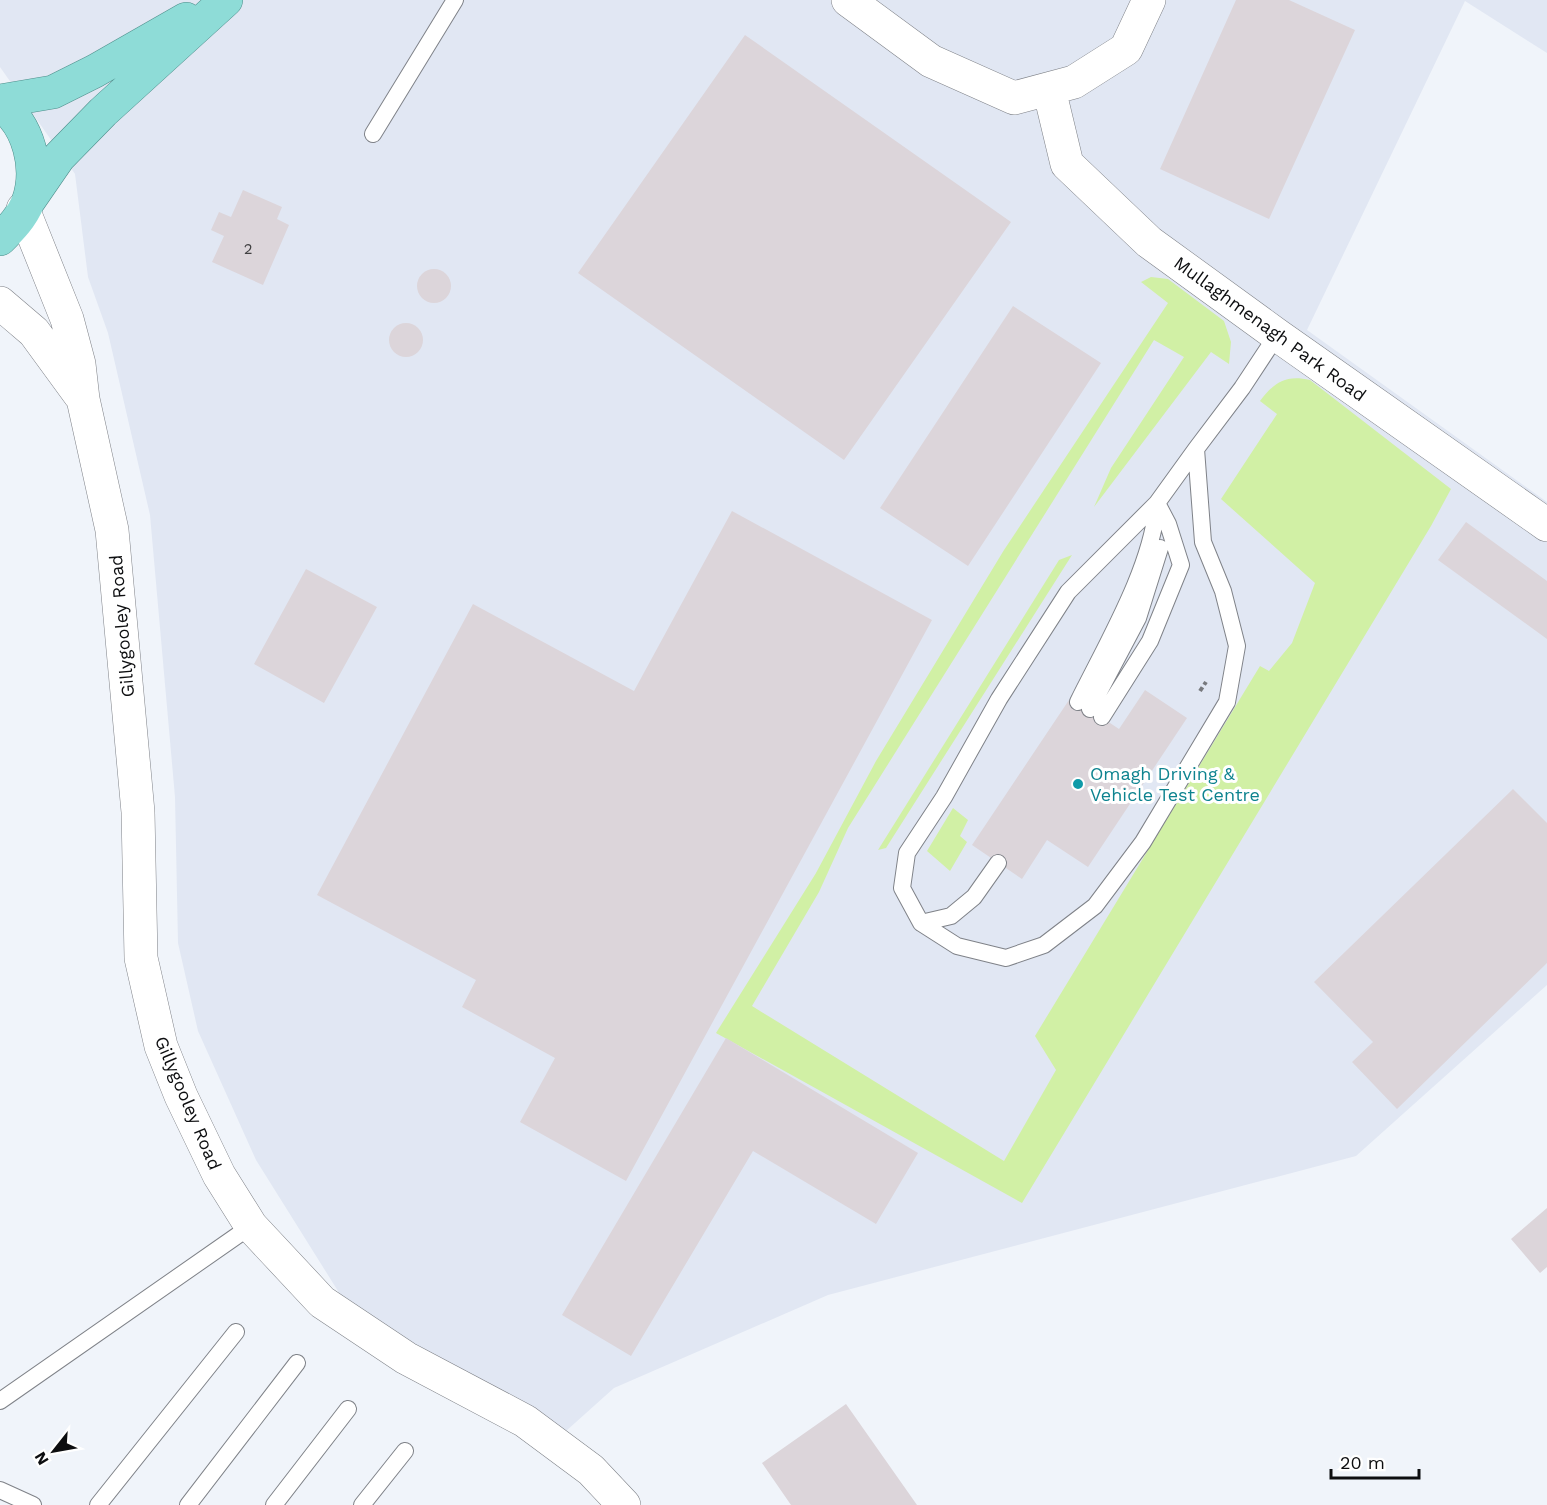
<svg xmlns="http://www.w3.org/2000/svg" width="1547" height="1505" font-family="'Work Sans',sans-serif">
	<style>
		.built { fill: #e1e7f3 }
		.green { fill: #d1f0a5 }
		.building { fill: #dcd5da }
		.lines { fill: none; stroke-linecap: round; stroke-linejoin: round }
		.service-casing { stroke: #7f8288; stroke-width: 18 }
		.minor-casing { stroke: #7f8288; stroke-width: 34 }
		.secondary-casing { stroke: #7f8288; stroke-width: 34 }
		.trunk-casing { stroke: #4f8e8b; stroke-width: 34 }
		.path { stroke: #77797d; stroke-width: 4; stroke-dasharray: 4.5 3; stroke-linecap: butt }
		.service { stroke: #fff; stroke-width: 16 }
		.minor { stroke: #fff; stroke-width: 33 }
		.secondary { stroke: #fff; stroke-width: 33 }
		.trunk { stroke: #8edcd7; stroke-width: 33 }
		.culture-dot { fill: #0f9aa8; stroke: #fff; stroke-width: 2 }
		.labels { text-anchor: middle; stroke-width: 6; stroke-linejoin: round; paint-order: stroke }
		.number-label { font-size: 15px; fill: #414042 }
		.street-label { font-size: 18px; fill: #0d0e10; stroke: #fff }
		.culture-label { font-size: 18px; fill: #0d838f; stroke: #fff; text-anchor: start }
	</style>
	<rect width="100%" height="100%" fill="#f0f4fa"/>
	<path class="built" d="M0,0H1547V53L1465,1L1307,330L1547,502V985L1356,1156L828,1295L614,1388L566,1431L399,1336L343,1299L256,1160L198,1031L178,943L175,797L150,515L108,333L88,277L75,174L0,67Z"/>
	<path class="green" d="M1151,277L1168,279L1224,321L1231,342L1229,364L1211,352L1094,507L1111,468L1184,357L1154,340L848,828L819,892L752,1006L1004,1161L1056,1070L1035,1036L1260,666L1269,671L1292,643L1315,583L1221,499L1277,414L1260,401C1274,383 1285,374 1310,380L1451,489L1431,526L1022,1203L716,1033L816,873L876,761L1004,550L1168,303L1141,282Z
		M1072,555L886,848L878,850L1059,560Z
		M953,808L968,820L960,836L967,842L950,871L927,851Z"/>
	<path class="building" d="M1236,0H1289L1355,30L1269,219L1160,169Z
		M745,35L1011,222L844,460L578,273Z
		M243,190L282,207L277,219L289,225L263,285L212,262L224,236L211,230L219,212L231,217Z
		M417 286a17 17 0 1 1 34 0a17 17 0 1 1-34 0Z
		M1013,306L1101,363L968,566L880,508Z
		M389 340a17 17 0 1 1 34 0a17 17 0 1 1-34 0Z
		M732,511L932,620L626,1181L520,1122L555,1058L462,1007L476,980L317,895L473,604L634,691Z
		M1466,522L1547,581V639L1438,560Z
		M306,569L377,607L324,703L254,664Z
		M1145,690L1187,718L1088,867L1047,840L1022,879L972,845L1071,697L1119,729Z
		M1513,789L1547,823V963L1397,1109L1352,1062L1373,1042L1314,982Z
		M726,1038L918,1153L876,1224L753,1151L631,1356L562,1315Z
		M1547,1208V1267L1540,1273L1511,1239Z
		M846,1404L917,1505H791L762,1463Z"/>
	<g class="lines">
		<defs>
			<path id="service" d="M373,134L455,0
				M1196,449L1203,542L1223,591L1237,646L1227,702L1143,842L1095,906L1044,945L1006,958L957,946L921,923L902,888L907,853L944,797L999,699L1068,592L1157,503L1196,449L1242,388L1277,335
				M1078,702C1106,645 1153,566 1157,504
				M1090,709L1138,618L1160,548
				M1102,717L1150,641L1181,565L1168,524L1157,503
				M921,923L951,916L974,897L998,863
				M0,1401L251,1226
				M0,1490L33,1505
				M98,1505L236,1332
				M188,1505L297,1363
				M274,1505L348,1409
				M362,1505L405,1451"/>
			<path id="minor" d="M848,0L931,61L1014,98L1074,82L1126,49L1149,0
				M1049,89L1067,164L1149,242L1277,335L1547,525"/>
			<path id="secondary" d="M23,209L67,319L79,364L83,399L112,530L138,812L141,958L161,1046L181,1096L219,1175L251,1226L322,1302L406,1358L525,1421L591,1470L624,1505
				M0,303L34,332L80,395"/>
			<path id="trunk" d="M0,101L53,92L95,71L186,19
				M0,104C29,125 40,168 28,202C22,217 11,228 0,239
				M28,202L59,157L103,112L226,0"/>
		</defs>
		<use href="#service" class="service-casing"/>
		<use href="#minor" class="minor-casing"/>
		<use href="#secondary" class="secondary-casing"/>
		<use href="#trunk" class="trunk-casing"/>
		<path class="path" d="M1200,691L1206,682"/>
		<use href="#service" class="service"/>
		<use href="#minor" class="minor"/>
		<use href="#secondary" class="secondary"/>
		<use href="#trunk" class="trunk"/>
	</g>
	<circle class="culture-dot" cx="1078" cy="784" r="6"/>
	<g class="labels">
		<g class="number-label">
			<text x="248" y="254">2</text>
		</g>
		<g class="street-label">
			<text transform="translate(1270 329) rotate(36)" y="6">Mullaghmenagh Park Road</text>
			<text transform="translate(122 626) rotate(-95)" y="6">Gillygooley Road</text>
			<text transform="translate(188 1103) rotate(67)" y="6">Gillygooley Road</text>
		</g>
		<g class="culture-label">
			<text x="1090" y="780">Omagh Driving &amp;<tspan x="1090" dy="21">Vehicle Test Centre</tspan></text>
		</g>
	</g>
	<g transform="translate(54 1451) rotate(239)" stroke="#ffffff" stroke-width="4.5" paint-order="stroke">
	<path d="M0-4.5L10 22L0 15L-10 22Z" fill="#0d0e10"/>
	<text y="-9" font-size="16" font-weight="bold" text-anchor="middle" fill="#0d0e10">N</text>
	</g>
	<path d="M1331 1469v9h88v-9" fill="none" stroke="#0d0e10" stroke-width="3"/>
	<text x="1340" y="1469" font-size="18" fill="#0d0e10" stroke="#ffffff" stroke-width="4.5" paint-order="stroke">20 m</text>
</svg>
